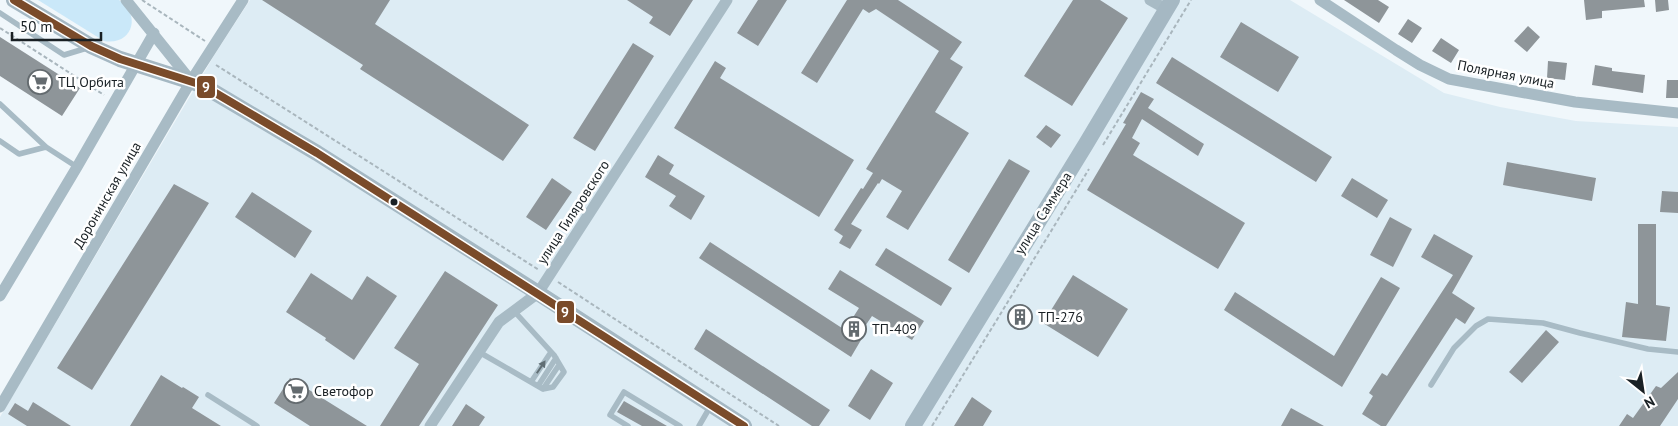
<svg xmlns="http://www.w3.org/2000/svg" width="1678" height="426" font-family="'PT Sans',sans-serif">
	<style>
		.built { fill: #ddecf4 }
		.green { fill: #cae8f9 }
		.building { fill: #8e9599 }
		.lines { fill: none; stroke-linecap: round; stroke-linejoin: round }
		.path { stroke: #a9b6bd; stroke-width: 2; stroke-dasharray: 4 2.5; stroke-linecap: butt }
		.lane { stroke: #a8bbc5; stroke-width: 5.5 }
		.street { stroke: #a8bbc5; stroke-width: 11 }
		.secondary { stroke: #a5b8c3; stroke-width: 16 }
		.bus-1-casing { stroke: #fff; stroke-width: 11 }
		.bus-1 { stroke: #7a4b2a; stroke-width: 8 }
		.oneway { fill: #606e74 }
		.bus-dot { fill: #192024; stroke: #fff; stroke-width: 2 }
		.labels { text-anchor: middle; stroke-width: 5; stroke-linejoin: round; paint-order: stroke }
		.street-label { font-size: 14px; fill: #192024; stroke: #fff }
		.poi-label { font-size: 14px; fill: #192024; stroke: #fff; text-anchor: start }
		.line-badge { stroke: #fff; stroke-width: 2 }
		.badge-label { font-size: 14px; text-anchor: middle; font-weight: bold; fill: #fff }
	</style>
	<rect width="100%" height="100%" fill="#f0f7fb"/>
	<path class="built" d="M250,0H1290L1444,93L1500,107L1576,121L1678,127V426H0V417L215,54Z"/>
	<path class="green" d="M38,0H119C142,15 132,46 104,41Z"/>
	<path class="building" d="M262,0H390L375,24L529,125L503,161L360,69L363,65Z
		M627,0H693L670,36L649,23L653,17Z
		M758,0H787L758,46L737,33Z
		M847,0H898L962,42L950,59L963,67L935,112L969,133L908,230L886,217L902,191L882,179L879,184L878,183L851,224L862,230L850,249L839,243L843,236L834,230L861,188L863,189L873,173L866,169L939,51L876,9L869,13L863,9L817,83L801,73Z
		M1073,0H1100L1128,18L1072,106L1024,76Z
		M1344,0H1378L1389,7L1379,23Z
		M1584,0H1644L1645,7L1602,11V18L1586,20Z
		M1655,0H1668L1669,10L1656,12Z
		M1408,19L1422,28L1412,43L1398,34Z
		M1241,22L1299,57L1278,92L1220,57Z
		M1528,26L1540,37L1527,52L1514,41Z
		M0,37L80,88L62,116L0,76Z
		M1441,38L1459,50L1451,63L1432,51Z
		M633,43L654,56L595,151L573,138Z
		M1172,57L1332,157L1316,182L1156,83Z
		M715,61L726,68L720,78L854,160L819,217L674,128Z
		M1548,61L1567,63L1565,80L1547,78Z
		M1595,65L1612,68V71L1645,75L1643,93L1592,85Z
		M1667,80H1678V98H1666Z
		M1141,92L1154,99L1148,108L1204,144L1198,156L1142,119L1132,138L1140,143L1133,155L1245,223L1218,269L1087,190L1126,124L1123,123Z
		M1046,125L1061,135L1051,148L1036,137Z
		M658,155L674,165L669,174L705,196L691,220L669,206L676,196L645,177Z
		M1009,159L1030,171L969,273L948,260Z
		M1507,162L1596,178L1592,201L1503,185Z
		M552,178L572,192L546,230L526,217Z
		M1352,178L1388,200L1377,218L1341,196Z
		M174,184L209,203L92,390L57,368Z
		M1662,191L1678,192V213L1660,212Z
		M252,192L312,231L295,258L235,217Z
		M1390,217L1412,229L1393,267L1370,255Z
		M1638,224H1656V305L1670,307L1666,341L1622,337L1626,302L1638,304Z
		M1434,234L1473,256L1452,293L1475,308L1465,324L1456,318L1386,426H1381L1362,414L1373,396L1369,393L1382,373L1387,376L1453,275L1421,257Z
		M710,242L845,330L859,308L828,289L840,270L924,321L912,340L872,316L857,338L861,340L851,357L699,258Z
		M886,248L952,288L941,306L875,265Z
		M445,271L498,305L419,426H380L419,364L394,348Z
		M311,273L352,300L367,276L397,296L354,360L325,340L326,338L286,312Z
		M1073,275L1128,309L1098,357L1043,323Z
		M1381,277L1400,288L1342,387L1224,310L1235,292L1334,356Z
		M706,329L830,410L819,426H812L694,349Z
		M1546,330L1559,342L1522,383L1509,372Z
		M871,369L893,383L870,420L848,406Z
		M1678,372V399L1660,426H1619L1627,414L1633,418L1656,386L1661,388Z
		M161,375L182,388L183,387L199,397L192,408L221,426H130Z
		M290,378L367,426H310L274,403Z
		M972,397L992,411L983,426H954Z
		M624,401L667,426H642L617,412Z
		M33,402L71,426H27L8,414L15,403L28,411Z
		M466,404L485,417L479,426H452Z
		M1291,408L1324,426H1281Z"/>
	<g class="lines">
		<path class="path" d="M142,0L205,41
			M0,28L104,95
			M216,65L539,270
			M1103,145L1191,0
			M558,282L779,426
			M932,426L1089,169"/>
		<path class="lane" d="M0,13L64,55L87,48
			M0,104L46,147
			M0,141L19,154L46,147L77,167
			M479,352L543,389L553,387L564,372L554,355L514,311
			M531,382L551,352
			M1431,385L1454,348L1476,326L1488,319L1543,323L1580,333L1648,349L1678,352
			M538,386L556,358
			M543,389L559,365
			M208,395L257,426
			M628,426L610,415L624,392L680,426
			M699,426L710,407"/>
		<path class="street" d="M126,0L191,81
			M1150,0L1166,9
			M1320,0L1396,50L1420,65L1449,79L1575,102L1678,113
			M0,296L77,167L154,33
			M0,407L191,81L243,0
			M430,426L499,322L538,293L727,0"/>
		<path class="secondary" d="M14,0L91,46L120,59L202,85L317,153L538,293L744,426
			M913,426L1086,144L1172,0"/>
		<defs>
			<path id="bus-1" d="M14,0L91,46L120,59L202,85L317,153L744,426"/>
		</defs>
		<use href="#bus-1" class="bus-1-casing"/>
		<use href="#bus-1" class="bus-1"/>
	</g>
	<defs><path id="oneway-solid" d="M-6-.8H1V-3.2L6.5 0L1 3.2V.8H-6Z" transform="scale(1.25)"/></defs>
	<use class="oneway" href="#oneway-solid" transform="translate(541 367) rotate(-56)"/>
	<defs>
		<symbol id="supermarket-ring" viewBox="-11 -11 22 22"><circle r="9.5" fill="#fff" stroke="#646b6f" stroke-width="1.5"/><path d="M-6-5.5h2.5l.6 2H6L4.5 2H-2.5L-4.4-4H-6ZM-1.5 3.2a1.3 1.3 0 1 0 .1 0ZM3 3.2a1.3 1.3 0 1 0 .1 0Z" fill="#646b6f"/></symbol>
		<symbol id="building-ring" viewBox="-11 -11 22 22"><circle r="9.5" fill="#fff" stroke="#646b6f" stroke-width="1.5"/><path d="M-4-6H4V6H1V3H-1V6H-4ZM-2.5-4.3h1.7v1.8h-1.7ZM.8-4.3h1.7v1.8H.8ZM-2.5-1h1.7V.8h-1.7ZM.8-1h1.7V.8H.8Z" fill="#646b6f"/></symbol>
	</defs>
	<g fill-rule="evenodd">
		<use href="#supermarket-ring" x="26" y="68" width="28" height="28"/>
		<use href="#building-ring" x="1006" y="303" width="28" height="28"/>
		<use href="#building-ring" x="840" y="315" width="28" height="28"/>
		<use href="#supermarket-ring" x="282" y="377" width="28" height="28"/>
	</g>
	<circle class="bus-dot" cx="394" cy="202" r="4.5"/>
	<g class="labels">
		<g class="street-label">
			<text transform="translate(1506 74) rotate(11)" y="5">Полярная улица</text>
			<text transform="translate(107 195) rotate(-60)" y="5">Доронинская улица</text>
			<text transform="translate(573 212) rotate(-57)" y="5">улица Гиляровского</text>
			<text transform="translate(1043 213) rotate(-58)" y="5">улица Саммера</text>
		</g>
		<g class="poi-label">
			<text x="58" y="87">ТЦ Орбита</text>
			<text x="1038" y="322">ТП-276</text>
			<text x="872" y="334">ТП-409</text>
			<text x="314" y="396">Светофор</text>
		</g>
	</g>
	<g class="line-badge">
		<rect x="196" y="75" width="20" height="24" rx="5" fill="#7a4b2a"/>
		<rect x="556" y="300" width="19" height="24" rx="5" fill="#7a4b2a"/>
	</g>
	<g class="badge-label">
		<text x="206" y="92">9</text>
		<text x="565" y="317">9</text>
	</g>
	<g transform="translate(1643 391) rotate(150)" stroke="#ffffff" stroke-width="4" paint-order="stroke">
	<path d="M0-4L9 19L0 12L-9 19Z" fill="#192024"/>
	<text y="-8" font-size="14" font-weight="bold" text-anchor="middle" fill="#192024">N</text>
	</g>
	<path d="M12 32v8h89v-8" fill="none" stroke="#192024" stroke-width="2.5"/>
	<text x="20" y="32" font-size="15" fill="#192024" stroke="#ffffff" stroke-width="4" paint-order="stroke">50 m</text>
</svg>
